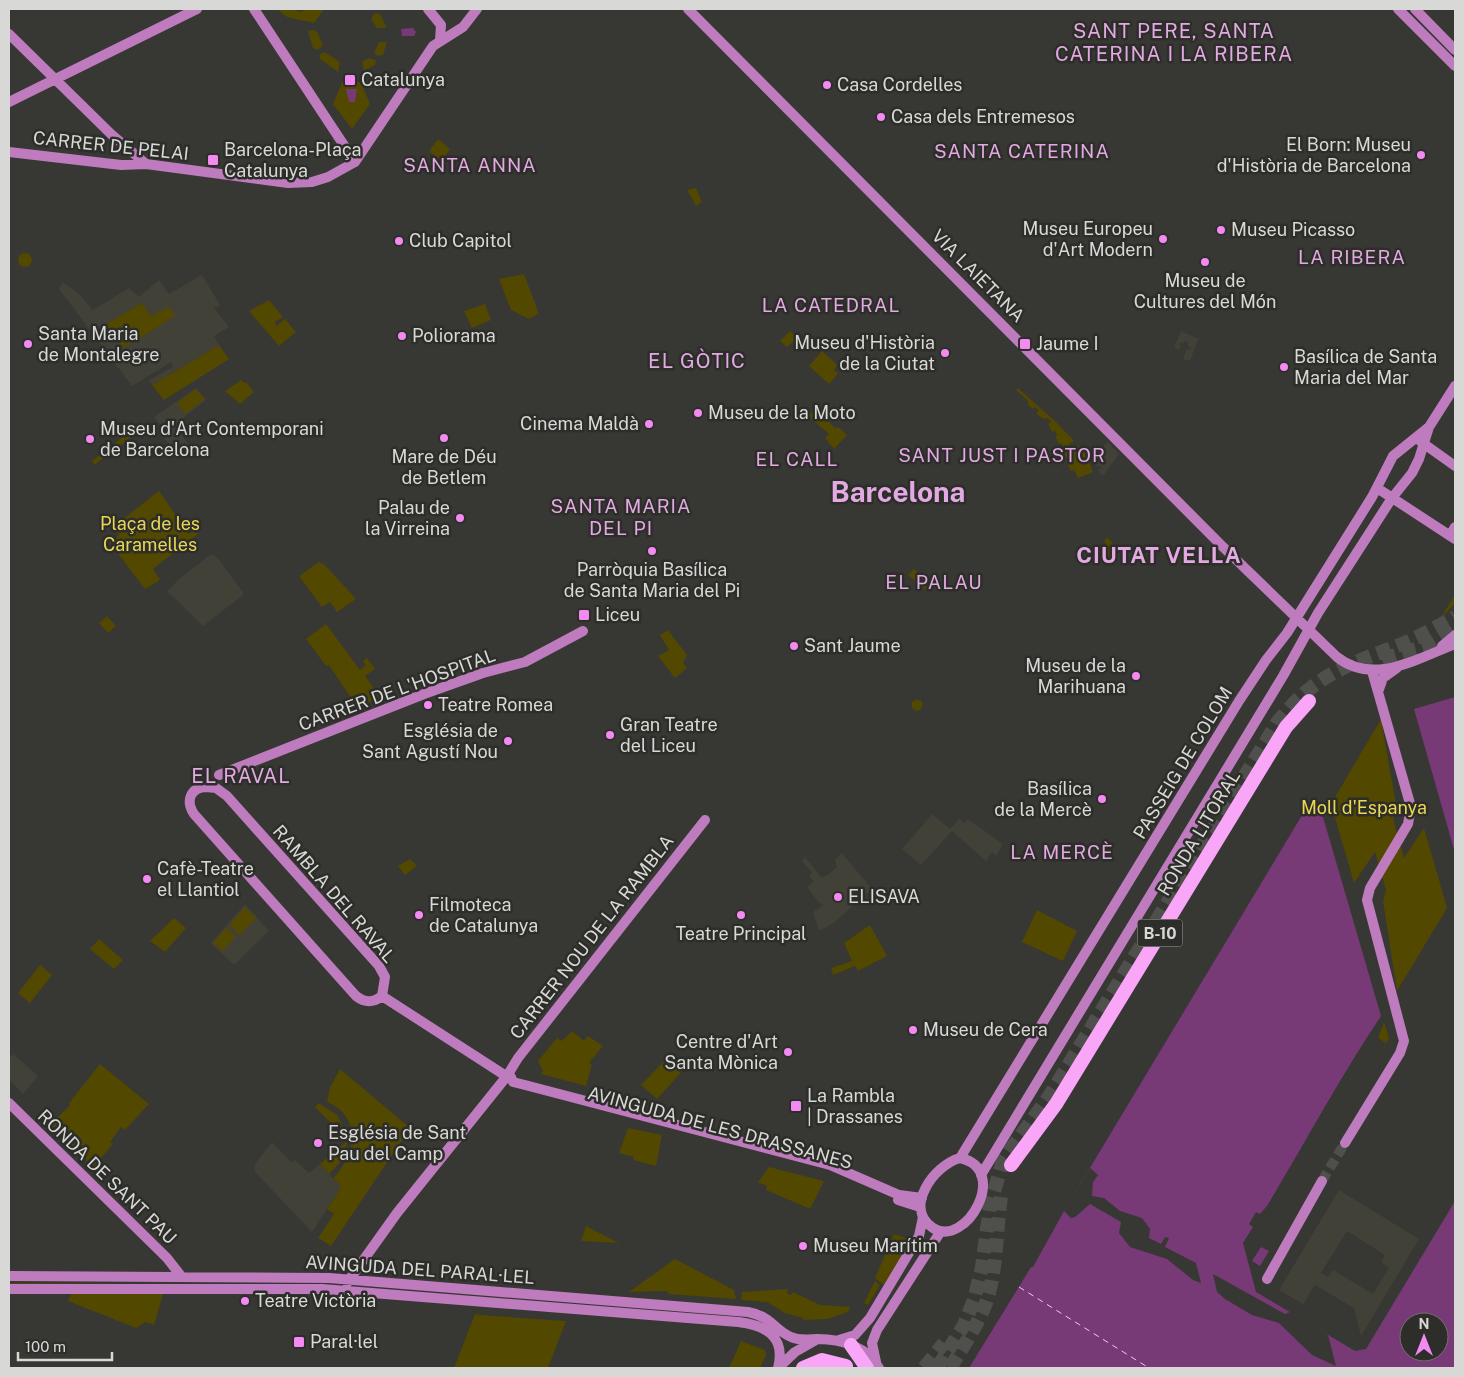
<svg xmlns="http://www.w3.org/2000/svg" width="1464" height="1377" font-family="'Public Sans',sans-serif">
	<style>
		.built { fill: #424138; fill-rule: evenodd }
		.green { fill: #524800 }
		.water { fill: #773a77; fill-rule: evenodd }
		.pier { fill: #373734 }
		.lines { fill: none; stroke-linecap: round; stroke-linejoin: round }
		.ferry { stroke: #f7c3f6; stroke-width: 1; stroke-dasharray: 6 5; stroke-linecap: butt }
		.secondary-tunnel { stroke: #4f4f4c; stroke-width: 10; stroke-dasharray: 10 5; stroke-linecap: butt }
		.highway-tunnel { stroke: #4f4f4c; stroke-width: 14; stroke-dasharray: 14 7; stroke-linecap: butt }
		.secondary { stroke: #be7bbd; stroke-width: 10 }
		.highway { stroke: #faa6f8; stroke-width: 14 }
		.poi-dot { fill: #f38af2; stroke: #2d2d2a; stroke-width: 2 }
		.labels { text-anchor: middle; stroke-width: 5; stroke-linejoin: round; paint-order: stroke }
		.shield { fill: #2d2d2a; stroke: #a5a5a2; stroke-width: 1 }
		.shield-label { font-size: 16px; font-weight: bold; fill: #d8d8d6 }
		.poi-label { font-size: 18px; fill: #d8d8d6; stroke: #2d2d2a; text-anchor: start }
		.street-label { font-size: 18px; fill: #d8d8d6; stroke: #2d2d2a }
		.park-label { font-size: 18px; fill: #ead755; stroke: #2d2d2a }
		.neighbourhood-label { font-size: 19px; letter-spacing: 1px; fill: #e3a9e2; stroke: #2d2d2a }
		.quarter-label { font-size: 20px; letter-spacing: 1px; fill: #e3a9e2; stroke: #2d2d2a }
		.district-label { font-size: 22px; font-weight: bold; letter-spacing: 1px; fill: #e3a9e2; stroke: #2d2d2a }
		.town-label { font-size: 28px; font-weight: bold; fill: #e3a9e2; stroke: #2d2d2a }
	</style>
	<rect width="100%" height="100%" fill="#373734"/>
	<path class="built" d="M202,275L220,305L214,308L229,327L214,336L219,345L152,385L149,380L173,367L171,362L132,386L59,289L63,282L78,293L93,310L129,288L139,297L159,280L169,294ZM142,303L151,316L124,347L106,324Z
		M1181,331L1198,339L1190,361L1183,359L1187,349L1190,350L1191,348L1188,346L1189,343L1184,341L1183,344L1180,342L1179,345L1181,346L1179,350L1174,347Z
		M196,388L206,400L174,425L189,445L177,455L163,437L167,433L154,417Z
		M1108,442L1119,454L1104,475H1101L1098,470L1102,468L1101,466L1097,467L1093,457L1098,452L1101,454L1103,451L1101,449Z
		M211,554L216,556L243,592V595L203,626L167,591L179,579Z
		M932,814L950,829L959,819L964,823L968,819L1003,844L996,856L992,852L986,861L952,831L921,865L902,849Z
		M842,853L872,889L834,923L819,931L813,912L824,905L819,903L807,887L814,881L809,876L812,873L802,861L805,857L821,877L826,876L837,867L835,860Z
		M245,904L269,931L234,965L211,943Z
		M13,1054L38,1076L23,1094L9,1079V1059Z
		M272,1142L288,1159L293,1162L295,1160L309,1173L320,1164L341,1187L312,1232L255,1172V1164Z
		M1339,1190L1419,1239L1361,1336L1354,1308L1315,1285L1303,1304L1279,1290ZM1347,1231L1385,1255L1381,1262L1389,1268L1373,1294L1333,1270L1328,1277L1321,1273Z"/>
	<path class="green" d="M277,9H293L299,12L307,9H324L314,23L287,17Z
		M375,13L380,14L387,28H377L371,19Z
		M314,30L317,32L323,45L318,50L313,48L308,31Z
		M379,42H387L383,55L378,56L374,53Z
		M325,52L340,62L338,72L320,59V54Z
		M369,58L376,60L375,65L364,71L362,62Z
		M342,82H361L370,104L352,129L333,104Z
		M438,139L450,149L441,161L429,151Z
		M696,188L702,202L696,206L687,190Z
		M18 260a7 7 0 1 1 14 0a7 7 0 1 1-14 0Z
		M524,274L538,311V314L529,319L511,310L499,279Z
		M269,300L283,317L275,322L276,326L285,319L296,332L279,346L249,311Z
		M142,303L151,316L169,307L175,316L124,348L106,324Z
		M485,304L491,320L472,328L464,311Z
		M790,331L797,338L787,347L780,341Z
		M219,345L229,359L164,400L152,385Z
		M822,351L837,365L834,370L838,374L829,384L809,366Z
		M241,380L244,383L246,382L254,392L240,404L225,391Z
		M1018,388L1056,422L1074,441L1064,448L1061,443L1059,444L1055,436L1057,435L1055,431L1052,432L1048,424L1051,421L1047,418L1043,419L1036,413L1039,410L1035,407L1033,409L1027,404L1029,402L1016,390Z
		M196,389L205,399L185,414L177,403Z
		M815,408L835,428L838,427L847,435L834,449L825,438L829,434L808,416Z
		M130,431L133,436L94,465L92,461Z
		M1078,445L1084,450L1093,472L1078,478L1074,470L1071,471L1067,462L1069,461L1068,457L1065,458L1062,452Z
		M159,491L189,534L195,529L198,534L153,569L160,580L145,589L110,543L119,535L113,527Z
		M1108,538L1117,548L1116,558L1110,565L1100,556L1104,550H1109L1104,540Z
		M319,562L325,565L356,599L337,612L330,602L322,607L299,576Z
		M914,569L932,585L927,591L908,575Z
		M1455,595V603L1438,622Z
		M107,616L116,626L108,633L99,623Z
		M326,624L360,670L366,665L363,661L367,658L375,669L365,676L380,697L357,707L329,665L326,666L306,639Z
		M668,630L687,655L683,663L687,668L675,678L658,656L669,650L660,635Z
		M911.5 705a5.5 5.5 0 1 1 11 0a5.5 5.5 0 1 1-11 0Z
		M1381,719L1397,810L1393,819L1404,858L1424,828L1447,908L1397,991L1383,901L1386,890L1375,852L1354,883L1331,804Z
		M410,859L417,866L405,875L398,866Z
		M245,907L256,918L240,935L229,925Z
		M1037,910L1077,931L1063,961L1022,942Z
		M174,918L186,928L165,952L150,941Z
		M870,925L887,956L858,971L855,966L833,975L831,968L852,961L844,943Z
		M226,928L236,936L223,951L213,943Z
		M99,939L123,960L114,969L90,949Z
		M40,965L52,975L30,1003L18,993Z
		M1384,1022L1389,1038L1376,1063L1386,1043L1378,1038Z
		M572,1031L584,1041L588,1036L603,1046L589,1063L592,1065L586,1086L541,1074L543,1071L538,1061L557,1038L562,1041Z
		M672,1053L686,1067L657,1099L641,1085Z
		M100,1064L149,1104L125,1130L121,1127L110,1142L113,1144L93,1167L51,1124L70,1105L69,1103Z
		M340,1069L410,1128L331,1246L318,1238L334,1214L327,1209L341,1187L333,1178C356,1156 362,1116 327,1102L330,1087Z
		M319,1103L337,1115L347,1136L345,1137L315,1107Z
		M628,1128L662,1135L656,1166L633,1160L634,1157L619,1153Z
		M347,1141L344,1158L329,1174L320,1164Z
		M769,1167L824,1181L810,1209L766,1190L767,1186L758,1182Z
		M586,1226L619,1243L581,1241Z
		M894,1234L911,1240L884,1285L875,1278Z
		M675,1259L734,1290L736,1299L669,1294L667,1291L629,1292Z
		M875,1281L880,1285L868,1305L864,1303Z
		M9,1283H135L9,1284Z
		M788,1289L787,1293L791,1295L793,1292L820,1305L850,1307L848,1312L827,1319L803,1320V1318L785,1313L767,1302L741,1300L742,1292Z
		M71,1294H163L154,1325L145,1322L136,1328L68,1301Z
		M475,1314L481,1315L566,1321L548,1368H454Z
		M741,1341L765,1350L766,1355L760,1368H729Z"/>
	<path class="water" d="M413,28L416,32L414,36H402L401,29Z
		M346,89H357L355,102H349Z
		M1455,697V853L1414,709Z
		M1307,807L1323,817L1381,1016C1340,1077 1305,1143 1267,1206L1260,1214L1256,1212L1249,1224L1253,1227L1243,1243L1256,1292L1355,1351L1366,1349L1455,1201V1368H969L1031,1267H1033L1064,1211ZM1409,1322H1439V1352H1409Z
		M1261,1247L1269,1251L1260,1266L1252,1261Z"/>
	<path class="pier" d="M1090,1168L1098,1175L1093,1182L1092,1196L1104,1198L1120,1211L1142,1218L1150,1229L1149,1238L1161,1244L1165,1237L1169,1238L1165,1247L1196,1263L1201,1283L1193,1280L1167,1259L1130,1247L1119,1233L1121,1222L1090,1204L1075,1217L1071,1218L1064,1211Z
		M1213,1274L1285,1314L1290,1312L1328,1335L1336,1366L1312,1355L1279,1323L1252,1315L1225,1299L1217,1292Z"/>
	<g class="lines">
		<path class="ferry" d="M1019,1287L1149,1368"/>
		<path class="secondary-tunnel" d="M1322,1181L1345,1143"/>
		<path class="highway-tunnel" d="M1382,659L1434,644L1455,632
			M924,1368L944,1343
			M937,1368L964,1325L974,1300L982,1267L990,1206L1003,1160L1050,1095L1277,723C1313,676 1345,666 1397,646C1418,638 1436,627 1455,617
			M950,1368C963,1347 978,1325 987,1300C997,1268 996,1231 1001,1197"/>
		<path class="secondary" d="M254,9L355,162
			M428,9L441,25L440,40
			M688,9L1222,546L1337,657C1373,686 1419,658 1455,644
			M1398,9L1455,66
			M1415,9L1455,50
			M9,34L111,134L146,164
			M9,102L197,9
			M9,152L121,165L146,164L288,183L312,182L328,177L355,162L433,46L463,27L477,9
			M1420,441L1455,466
			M1377,488L1455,539
			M1450,536L1455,527
			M1442,646L1455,635
			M1378,692L1383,678L1397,668
			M219,775L424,694L483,673L525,662L583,631
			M206,787L216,788L227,796L379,966L385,977L382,996C373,1003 365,1003 356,996L194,814C186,802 189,788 206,787Z
			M382,996L506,1076
			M507,1076L518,1058L705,820
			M9,1103L167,1258L181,1276
			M1345,1143L1400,1053L1404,1041L1367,900L1370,888L1408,824L1411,807L1372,671
			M960,1158L1239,701L1266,660L1287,633L1372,497L1393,456L1429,427
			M960,1158C1011,1169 966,1249 933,1228C903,1208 934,1165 960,1158Z
			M981,1175L1283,676L1318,613L1392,498L1412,473L1419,459L1429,427L1455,386
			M898,1200L920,1207
			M9,1276L329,1278L748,1312C773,1317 774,1330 791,1337C799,1341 810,1339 818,1339C841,1339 868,1347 879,1368
			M1267,1279L1322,1181
			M347,1283L397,1213L507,1076L511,1077L513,1082L525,1085L830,1165L899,1195L922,1198
			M9,1289H322L738,1322C766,1325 786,1337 778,1368
			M839,1340L855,1335L870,1318L919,1236L923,1217
			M876,1362L872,1343L877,1330L941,1231
			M778,1368L795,1352L816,1340"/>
		<path class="highway" d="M1011,1165L1056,1104L1286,727L1309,701
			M851,1345L867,1368
			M803,1368L822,1360L846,1366"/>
	</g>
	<g class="poi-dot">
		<rect x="344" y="74" width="12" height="12" rx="2.5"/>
		<circle cx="827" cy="85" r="5"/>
		<circle cx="881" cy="117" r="5"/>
		<circle cx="1421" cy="155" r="5"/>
		<rect x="207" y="154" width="12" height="12" rx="2.5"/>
		<circle cx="1221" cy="230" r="5"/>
		<circle cx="1163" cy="239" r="5"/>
		<circle cx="399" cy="241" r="5"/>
		<circle cx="1205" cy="262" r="5"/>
		<circle cx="402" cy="336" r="5"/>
		<circle cx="28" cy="344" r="5"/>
		<rect x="1019" y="338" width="12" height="12" rx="2.5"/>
		<circle cx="945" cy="353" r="5"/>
		<circle cx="1284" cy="367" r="5"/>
		<circle cx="698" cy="413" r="5"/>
		<circle cx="649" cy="424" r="5"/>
		<circle cx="444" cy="438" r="5"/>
		<circle cx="90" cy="439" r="5"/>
		<circle cx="460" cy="518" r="5"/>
		<circle cx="652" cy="551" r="5"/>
		<rect x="578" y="609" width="12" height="12" rx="2.5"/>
		<circle cx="794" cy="646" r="5"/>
		<circle cx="1136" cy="676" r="5"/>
		<circle cx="428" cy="705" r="5"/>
		<circle cx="610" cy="735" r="5"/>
		<circle cx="508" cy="741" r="5"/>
		<circle cx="1102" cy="799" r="5"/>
		<circle cx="147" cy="879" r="5"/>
		<circle cx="838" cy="897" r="5"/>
		<circle cx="419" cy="915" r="5"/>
		<circle cx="741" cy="915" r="5"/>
		<circle cx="913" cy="1030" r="5"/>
		<circle cx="788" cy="1052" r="5"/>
		<rect x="790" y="1100" width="12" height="12" rx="2.5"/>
		<circle cx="318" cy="1143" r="5"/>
		<circle cx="803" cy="1246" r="5"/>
		<circle cx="245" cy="1301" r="5"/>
		<rect x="293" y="1336" width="12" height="12" rx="2.5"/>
	</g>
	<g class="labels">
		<rect class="shield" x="1137.5" y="919.5" width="45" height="27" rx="4"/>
		<g class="shield-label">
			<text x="1160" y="939">B-10</text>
		</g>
		<g class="poi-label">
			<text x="361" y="86">Catalunya</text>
			<text x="837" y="91">Casa Cordelles</text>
			<text x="891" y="123">Casa dels Entremesos</text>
			<text x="1411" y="151" text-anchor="end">El Born: Museu<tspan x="1411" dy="21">d'Història de Barcelona</tspan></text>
			<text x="224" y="156">Barcelona-Plaça<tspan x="224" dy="21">Catalunya</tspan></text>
			<text x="1153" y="235" text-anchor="end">Museu Europeu<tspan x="1153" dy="21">d'Art Modern</tspan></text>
			<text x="1231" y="236">Museu Picasso</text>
			<text x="409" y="247">Club Capitol</text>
			<text x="1205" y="287" text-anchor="middle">Museu de<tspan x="1205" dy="21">Cultures del Món</tspan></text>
			<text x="38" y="340">Santa Maria<tspan x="38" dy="21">de Montalegre</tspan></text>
			<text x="412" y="342">Poliorama</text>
			<text x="935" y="349" text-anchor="end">Museu d'Història<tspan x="935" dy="21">de la Ciutat</tspan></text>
			<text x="1036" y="350">Jaume I</text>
			<text x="1294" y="363">Basílica de Santa<tspan x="1294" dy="21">Maria del Mar</tspan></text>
			<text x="708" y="419">Museu de la Moto</text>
			<text x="639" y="430" text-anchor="end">Cinema Maldà</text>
			<text x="100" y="435">Museu d'Art Contemporani<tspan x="100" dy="21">de Barcelona</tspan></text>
			<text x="444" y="463" text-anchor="middle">Mare de Déu<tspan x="444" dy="21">de Betlem</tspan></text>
			<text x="450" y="514" text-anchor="end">Palau de<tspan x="450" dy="21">la Virreina</tspan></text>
			<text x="652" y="576" text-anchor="middle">Parròquia Basílica<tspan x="652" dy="21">de Santa Maria del Pi</tspan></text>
			<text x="595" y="621">Liceu</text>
			<text x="804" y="652">Sant Jaume</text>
			<text x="1126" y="672" text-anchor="end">Museu de la<tspan x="1126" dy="21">Marihuana</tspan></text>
			<text x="438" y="711">Teatre Romea</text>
			<text x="620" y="731">Gran Teatre<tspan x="620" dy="21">del Liceu</tspan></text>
			<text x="498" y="737" text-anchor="end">Església de<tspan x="498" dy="21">Sant Agustí Nou</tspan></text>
			<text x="1092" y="795" text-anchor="end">Basílica<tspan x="1092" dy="21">de la Mercè</tspan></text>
			<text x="157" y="875">Cafè-Teatre<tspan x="157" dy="21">el Llantiol</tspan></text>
			<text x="848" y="903">ELISAVA</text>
			<text x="429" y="911">Filmoteca<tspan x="429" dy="21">de Catalunya</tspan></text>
			<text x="741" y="940" text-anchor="middle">Teatre Principal</text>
			<text x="923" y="1036">Museu de Cera</text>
			<text x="778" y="1048" text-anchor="end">Centre d'Art<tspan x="778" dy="21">Santa Mònica</tspan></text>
			<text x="807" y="1102">La Rambla<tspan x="807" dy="21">| Drassanes</tspan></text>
			<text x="328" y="1139">Església de Sant<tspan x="328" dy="21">Pau del Camp</tspan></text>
			<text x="813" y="1252">Museu Marítim</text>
			<text x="255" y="1307">Teatre Victòria</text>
			<text x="310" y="1348">Paral·lel</text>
		</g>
		<g class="street-label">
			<text transform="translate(111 146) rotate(6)" y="6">CARRER DE PELAI</text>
			<text transform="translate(978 276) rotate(45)" y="6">VIA LAIETANA</text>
			<text transform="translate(397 690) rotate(-20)" y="6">CARRER DE L'HOSPITAL</text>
			<text transform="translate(1183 763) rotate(-59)" y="6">PASSEIG DE COLOM</text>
			<text transform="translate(1199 833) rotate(-59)" y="6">RONDA LITORAL</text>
			<text transform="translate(334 894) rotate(49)" y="6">RAMBLA DEL RAVAL</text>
			<text transform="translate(592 937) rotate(-52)" y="6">CARRER NOU DE LA RAMBLA</text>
			<text transform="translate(720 1128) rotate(15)" y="6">AVINGUDA DE LES DRASSANES</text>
			<text transform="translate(107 1177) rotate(44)" y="6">RONDA DE SANT PAU</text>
			<text transform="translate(420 1270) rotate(4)" y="6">AVINGUDA DEL PARAL·LEL</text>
		</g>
		<g class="park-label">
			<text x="150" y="530">Plaça de les<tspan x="150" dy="21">Caramelles</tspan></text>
			<text x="1364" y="814">Moll d'Espanya</text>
		</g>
		<g class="neighbourhood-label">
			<text x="1022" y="158">SANTA CATERINA</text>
			<text x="470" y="172">SANTA ANNA</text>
			<text x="1352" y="264">LA RIBERA</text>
			<text x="831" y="312">LA CATEDRAL</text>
			<text x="1002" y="462">SANT JUST I PASTOR</text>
			<text x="797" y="466">EL CALL</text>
			<text x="621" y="513">SANTA MARIA<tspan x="621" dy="22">DEL PI</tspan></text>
			<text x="934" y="589">EL PALAU</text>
			<text x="1062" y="859">LA MERCÈ</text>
		</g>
		<g class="quarter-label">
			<text x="1174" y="38">SANT PERE, SANTA<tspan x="1174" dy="23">CATERINA I LA RIBERA</tspan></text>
			<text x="697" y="368">EL GÒTIC</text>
			<text x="241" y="783">EL RAVAL</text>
		</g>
		<g class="district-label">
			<text x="1159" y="563">CIUTAT VELLA</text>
		</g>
		<g class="town-label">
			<text x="898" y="502">Barcelona</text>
		</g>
	</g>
	<rect width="1464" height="1377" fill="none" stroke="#d8d8d6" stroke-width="20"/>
	<g transform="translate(1424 1337)"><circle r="24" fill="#2d2d2a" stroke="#71716f"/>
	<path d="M0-4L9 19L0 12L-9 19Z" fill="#f38af2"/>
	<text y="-8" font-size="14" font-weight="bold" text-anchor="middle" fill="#d8d8d6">N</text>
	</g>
	<path d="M18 1352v8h94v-8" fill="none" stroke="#d8d8d6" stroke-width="2.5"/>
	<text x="25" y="1352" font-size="15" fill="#d8d8d6" stroke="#2d2d2a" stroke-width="4" paint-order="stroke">100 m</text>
</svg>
